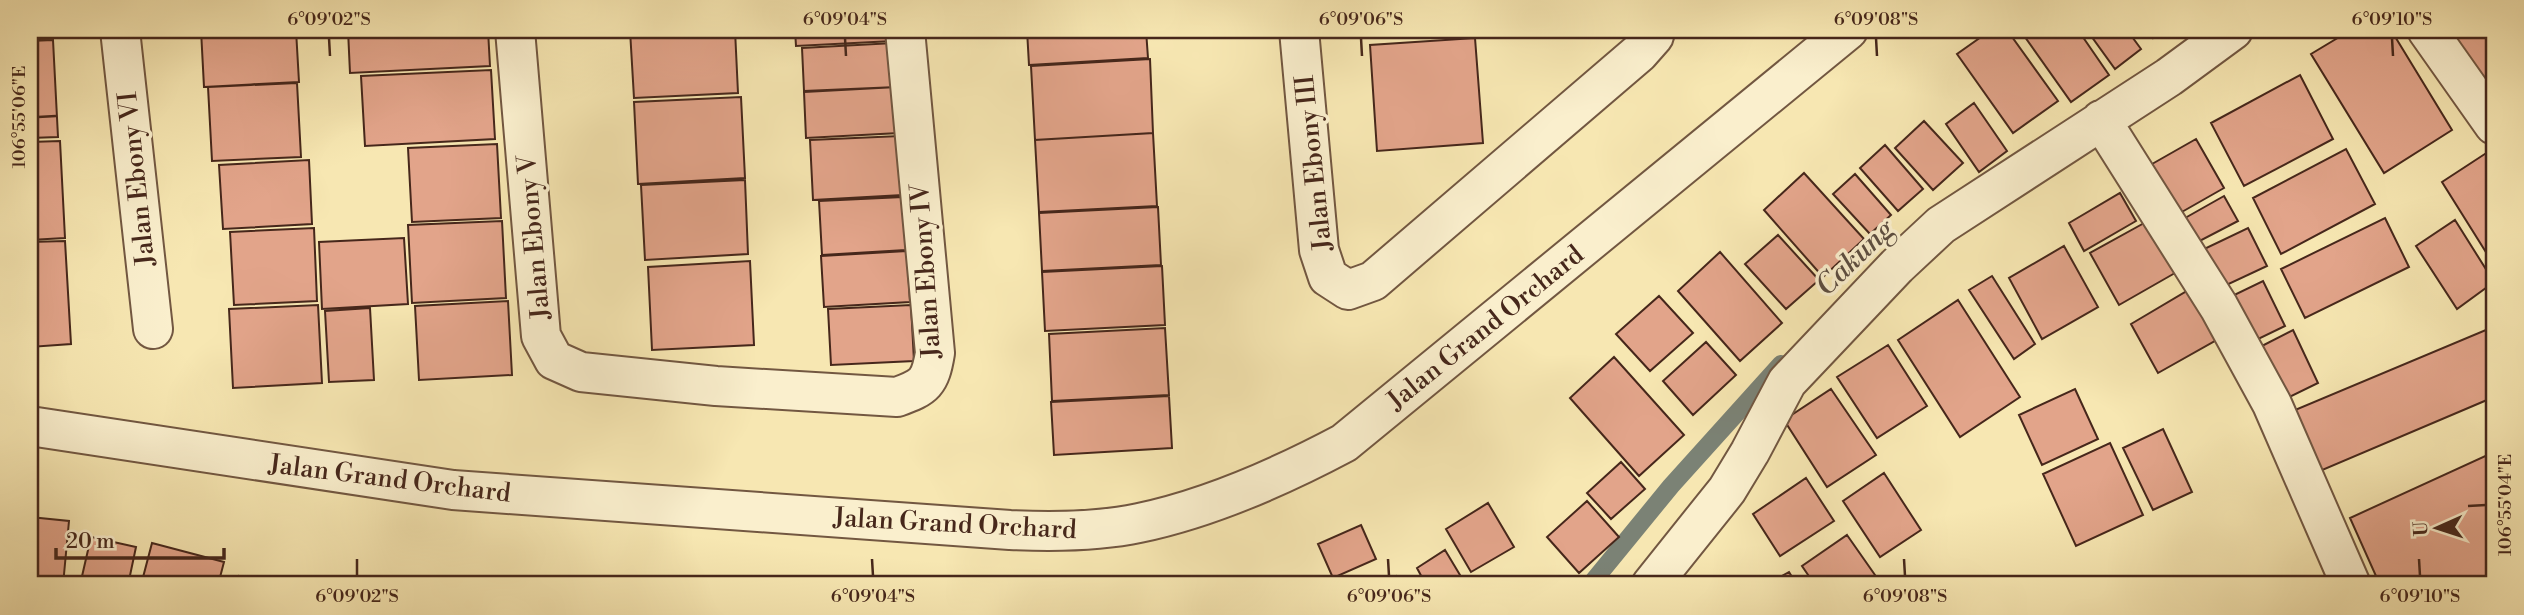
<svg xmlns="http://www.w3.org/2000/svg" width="2524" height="615" font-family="'Libre Bodoni',serif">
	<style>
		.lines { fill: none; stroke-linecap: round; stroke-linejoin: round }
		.stream { stroke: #7b8275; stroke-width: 18 }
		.building { fill: #e2a48a; stroke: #46271b; stroke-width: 2 }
		.street-casing { stroke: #725741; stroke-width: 42 }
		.street { stroke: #faefcd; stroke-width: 38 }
		.ticks { fill: none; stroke: #46271b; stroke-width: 2.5 }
		.labels { text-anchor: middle; stroke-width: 7; stroke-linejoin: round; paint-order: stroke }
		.street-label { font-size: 26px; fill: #46271b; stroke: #faefcd }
		.water-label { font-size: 28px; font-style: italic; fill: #5c4d40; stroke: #faefcd }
		.neatline { fill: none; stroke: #46271b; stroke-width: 2.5 }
		.ticks-label { font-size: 18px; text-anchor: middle; fill: #46271b }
	</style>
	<rect width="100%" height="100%" fill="#f7e7b2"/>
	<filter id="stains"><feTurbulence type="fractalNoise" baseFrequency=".00286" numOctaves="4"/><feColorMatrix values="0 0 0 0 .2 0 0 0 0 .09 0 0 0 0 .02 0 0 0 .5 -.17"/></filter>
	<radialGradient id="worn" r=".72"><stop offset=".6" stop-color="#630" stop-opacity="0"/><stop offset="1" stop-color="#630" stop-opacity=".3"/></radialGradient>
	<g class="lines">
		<path class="stream" d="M1590,585L1671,486L1781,364"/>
	</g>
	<path class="building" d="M30,30H51V38L30,39Z
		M201,30H296L299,82L204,87Z
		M348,30H488L490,66L350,73Z
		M630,30H735L738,93L634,98Z
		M795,30H893V41L796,46Z
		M1027,30H1146L1148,58L1029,65Z
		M1991,30H2007L2058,101L2013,133L1957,54Z
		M2020,30H2078L2109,75L2071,102Z
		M2094,30H2127L2141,49L2115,69L2089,33Z
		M2147,30H2164L2153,38Z
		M2351,30H2391L2452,130L2384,173L2311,54Z
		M2440,30H2494V72L2480,83Z
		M1475,38L1483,143L1377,151L1370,45Z
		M53,40L58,137L30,138V41Z
		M894,43L897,87L804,91L802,48Z
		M1150,59L1153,133L1035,140L1031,66Z
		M491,70L495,139L365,146L361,76Z
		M2300,75L2333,139L2244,186L2211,123Z
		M297,83L301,157L212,161L208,87Z
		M897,87L899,133L806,138L804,92Z
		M741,97L745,178L638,184L634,102Z
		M1974,103L2007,151L1979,172L1946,124Z
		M1924,121L1963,163L1933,190L1895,148Z
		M1153,133L1157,206L1039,212L1035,140Z
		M900,136L903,195L813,200L810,140Z
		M2196,139L2224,188L2173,217L2145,168Z
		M60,141L65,238L30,240V142Z
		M497,144L501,218L412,222L408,148Z
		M1885,145L1923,189L1898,211L1860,168Z
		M2494,148V265L2442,182Z
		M2346,149L2375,204L2281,254L2253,198Z
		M309,160L312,224L223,229L219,165Z
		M1804,173L1864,239L1823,277L1764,210Z
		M1855,174L1891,215L1870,234L1833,194Z
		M745,180L748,254L645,260L641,185Z
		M2120,193L2136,221L2084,251L2069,223Z
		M2224,196L2238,221L2192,245L2178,222Z
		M903,197L906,250L822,255L819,201Z
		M1158,207L1161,265L1042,271L1039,213Z
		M2385,218L2409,267L2305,318L2281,269Z
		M2455,220L2494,282L2457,309L2416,246Z
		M502,221L506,298L412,303L408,225Z
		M2146,222L2175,273L2119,305L2090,253Z
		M314,228L317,301L234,305L230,232Z
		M2248,228L2267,266L2218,289L2200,251Z
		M1778,235L1819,280L1786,309L1745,264Z
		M404,238L408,304L322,309L319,242Z
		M65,241L71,344L30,347V242Z
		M2064,246L2098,307L2042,339L2009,278Z
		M907,251L910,302L824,307L821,256Z
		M1720,252L1782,323L1740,361L1678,291Z
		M750,261L754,345L652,350L648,267Z
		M1162,266L1165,325L1045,331L1042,272Z
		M1992,276L2035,344L2014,359L1969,290Z
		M2263,281L2285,326L2250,343L2228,298Z
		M2192,288L2220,338L2158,373L2131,324Z
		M1659,296L1693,333L1650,371L1616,334Z
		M1958,300L2020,397L1960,437L1898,340Z
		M508,301L512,375L419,380L415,306Z
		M318,305L322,383L233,388L229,309Z
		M911,305L914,361L831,365L828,309Z
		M370,308L374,380L329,382L325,311Z
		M2493,327L2494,397L2320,471L2295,410Z
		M1165,328L1169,395L1052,401L1049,334Z
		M2293,330L2318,383L2279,402L2254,350Z
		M1706,342L1736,375L1693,415L1663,381Z
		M1888,345L1927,406L1877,438L1837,377Z
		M1614,357L1684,435L1639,476L1570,398Z
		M1831,389L1876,455L1827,487L1784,420Z
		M2075,389L2098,439L2042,465L2019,415Z
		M1169,396L1172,448L1054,455L1051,402Z
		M2163,429L2192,492L2153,510L2123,448Z
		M2110,443L2143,515L2076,546L2043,474Z
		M2494,452V585H2380L2350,518Z
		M1621,462L1645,489L1611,519L1587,493Z
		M1884,473L1921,530L1880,557L1843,501Z
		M1806,478L1834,521L1780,556L1753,514Z
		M1587,501L1619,537L1579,573L1547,537Z
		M1488,503L1514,547L1471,572L1446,529Z
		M30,517L69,521L63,585H30Z
		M1361,525L1376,559L1333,578L1318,544Z
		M1847,535L1882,585H1815L1802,566Z
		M91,537L136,547L128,585H80Z
		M152,543L224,562L218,585H141Z
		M1445,550L1466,585H1426L1417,568Z
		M1789,572L1797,585H1766Z
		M239,576L274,585H237Z
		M1396,576L1400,585H1375Z"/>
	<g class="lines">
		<defs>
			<path id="street" d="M120,30L153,329
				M515,30L541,336L554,360L581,372L716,386L897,397C925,387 930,383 935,353L905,30
				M1299,30L1319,250L1328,277L1348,290L1373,281L1639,53L1654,36L1655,30
				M2427,30L2494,125
				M2101,120L2219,307L2272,404L2351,585
				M30,426L453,490L1010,530C1053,532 1097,532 1139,523C1211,508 1280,477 1344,443L1848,30
				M1651,585L1727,490L1750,452L1787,382L1897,266L1941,225L2169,77L2233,30"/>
		</defs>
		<use href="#street" class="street-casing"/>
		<use href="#street" class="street"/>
	</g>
	<path class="ticks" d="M329,38L330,56M845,38L846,56M1361,38L1362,56M1876,38L1877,56M2392,38L2393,56M38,117L56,116M2468,506L2486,505M357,559V576M872,559L873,576M1388,559L1389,576M1904,559L1905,576M2419,559L2420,576"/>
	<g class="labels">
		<g class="street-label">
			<text transform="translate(1313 163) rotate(-96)" y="9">Jalan Ebony III</text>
			<text transform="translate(136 179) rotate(-96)" y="9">Jalan Ebony VI</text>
			<text transform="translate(533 237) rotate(-95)" y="9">Jalan Ebony V</text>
			<text transform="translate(925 271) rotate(-94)" y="9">Jalan Ebony IV</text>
			<text transform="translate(1485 327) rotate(-39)" y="9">Jalan Grand Orchard</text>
			<text transform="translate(390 478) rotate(7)" y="9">Jalan Grand Orchard</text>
			<text transform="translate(955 523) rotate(3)" y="9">Jalan Grand Orchard</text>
		</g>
		<g class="water-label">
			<text transform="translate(1854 257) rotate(-44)" y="10">Cakung</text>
		</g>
	</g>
	<rect width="2524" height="615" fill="none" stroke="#f7e7b2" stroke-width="77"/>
	<g transform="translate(2437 528) rotate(267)" stroke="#faefcd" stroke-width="5" paint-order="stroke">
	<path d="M0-5L12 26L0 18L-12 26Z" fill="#46271b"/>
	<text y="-10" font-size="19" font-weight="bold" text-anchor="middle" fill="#46271b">U</text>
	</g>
	<path d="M56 548v10h168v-10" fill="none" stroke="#46271b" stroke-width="3.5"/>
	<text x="66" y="548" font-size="21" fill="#46271b" stroke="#faefcd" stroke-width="5" paint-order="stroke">20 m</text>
	<rect x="38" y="38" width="2448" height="538" class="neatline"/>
	<g class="ticks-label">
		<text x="329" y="25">6°09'02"S</text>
		<text x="845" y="25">6°09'04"S</text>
		<text x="1361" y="25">6°09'06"S</text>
		<text x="1876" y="25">6°09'08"S</text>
		<text x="2392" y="25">6°09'10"S</text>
		<text transform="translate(19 117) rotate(-90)" y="6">106°55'06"E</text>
		<text transform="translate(2505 505) rotate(-90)" y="6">106°55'04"E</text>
		<text x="357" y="602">6°09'02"S</text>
		<text x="873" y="602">6°09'04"S</text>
		<text x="1389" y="602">6°09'06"S</text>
		<text x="1905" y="602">6°09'08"S</text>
		<text x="2420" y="602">6°09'10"S</text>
	</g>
	<rect width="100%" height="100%" filter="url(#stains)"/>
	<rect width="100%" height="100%" fill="url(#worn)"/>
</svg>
